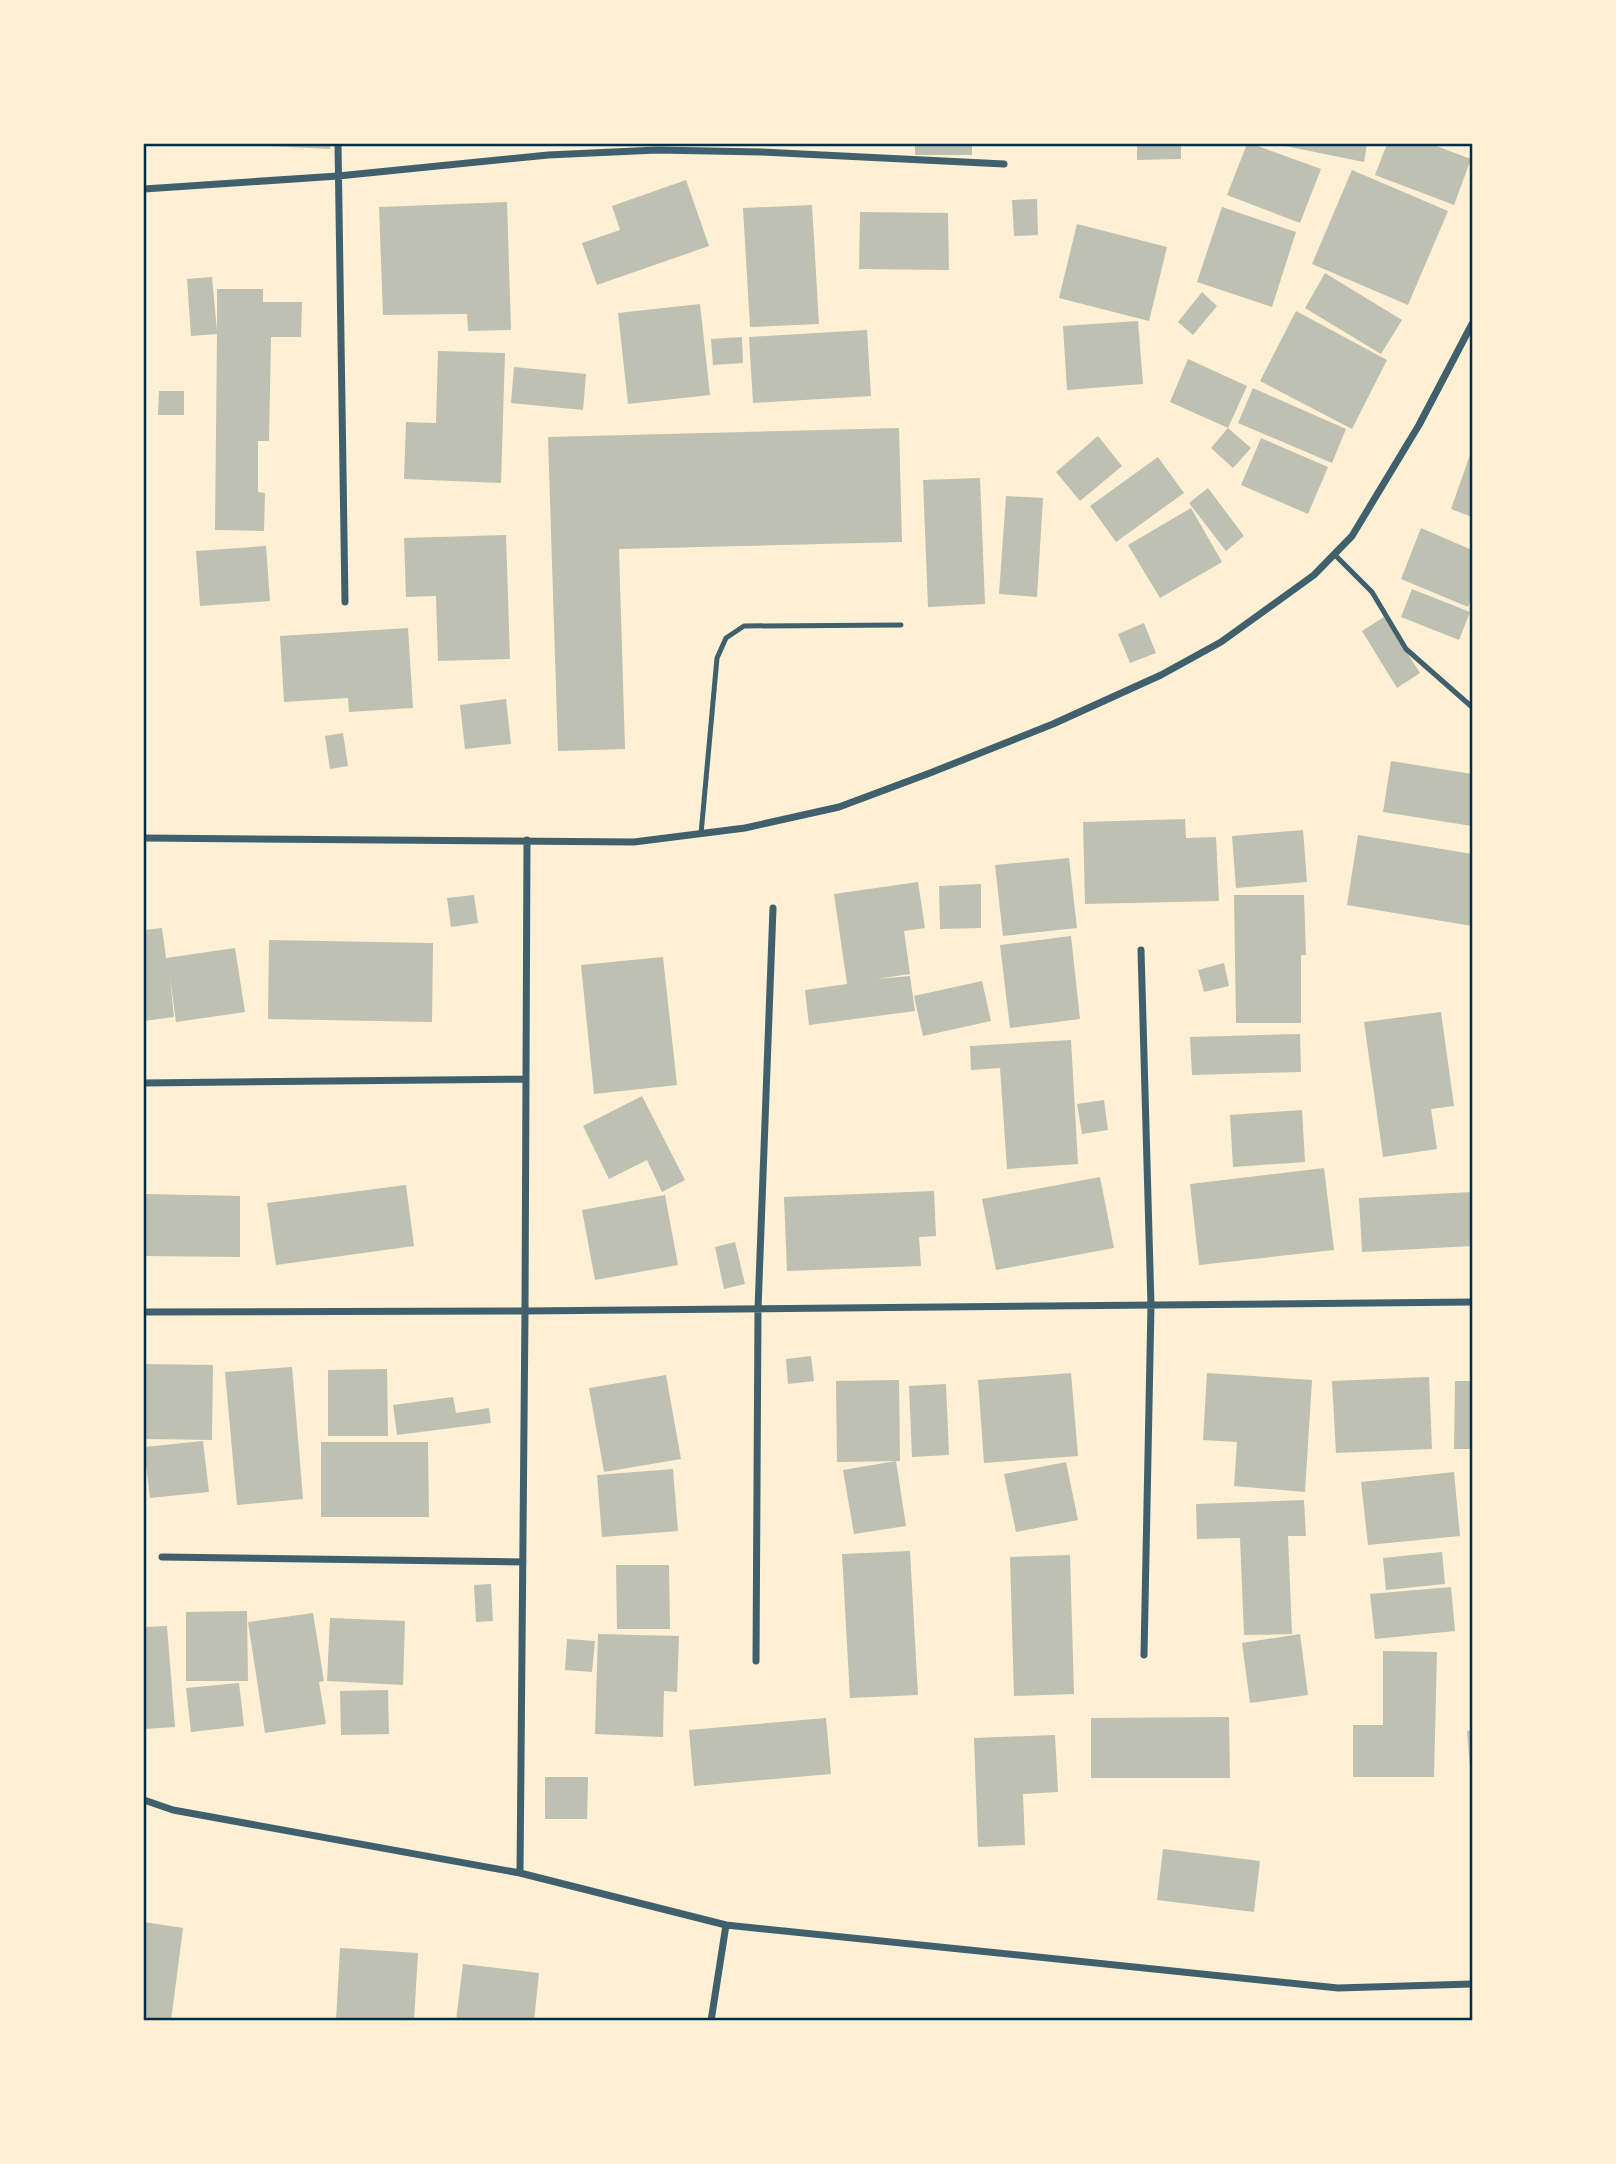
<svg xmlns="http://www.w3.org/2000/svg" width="1616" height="2164" font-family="'PT Sans',sans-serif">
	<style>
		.building { fill: #bec0b2 }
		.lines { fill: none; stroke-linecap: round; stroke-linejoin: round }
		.service { stroke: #3f606c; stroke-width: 5 }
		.minor { stroke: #3f606c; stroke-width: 7 }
		.neatline { fill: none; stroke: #003049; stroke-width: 2.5 }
	</style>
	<rect width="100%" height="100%" fill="#fdf0d5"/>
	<path class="building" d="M270,144H331L330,149L270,146Z
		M915,144H972V155H915Z
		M1137,144H1181V159L1137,160Z
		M1247,144H1252L1321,169L1300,223L1227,195Z
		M1285,144H1367L1364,162L1285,146Z
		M1387,144H1431L1471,159L1454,205L1375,175Z
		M1352,170L1448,211L1408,305L1312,264Z
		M686,180L709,246L597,285L582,243L620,230L612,206Z
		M1037,199L1038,235L1014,236L1012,200Z
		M507,202L511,330L468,331L467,314L383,315L379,207Z
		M812,205L819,324L750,327L743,208Z
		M1222,207L1296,232L1272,307L1197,282Z
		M860,212L948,213L949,270L859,269Z
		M1077,224L1167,247L1149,321L1059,298Z
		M1325,273L1402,320L1381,354L1305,308Z
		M212,277L217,331V289H263V302H302L301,337H271L269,441H258V492L265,493L264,531L215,530L217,334L191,336L187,279Z
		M1202,292L1217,306L1193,335L1178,322Z
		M700,304L710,395L628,404L618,313Z
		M1296,311L1387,360L1352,429L1260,381Z
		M1138,321L1143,384L1067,390L1063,326Z
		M867,330L871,396L753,403L749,337Z
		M742,337L743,363L713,365L711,339Z
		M438,351L505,353L501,483L404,479L406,422L436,423Z
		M1188,359L1247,386L1228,428L1251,448L1233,468L1211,448L1228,428L1170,402Z
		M514,367L586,374L583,410L511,403Z
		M1253,388L1346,429L1332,463L1238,423Z
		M159,391H184V415H158Z
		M899,428L902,542L619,549L625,749L558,751L548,437Z
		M1098,436L1122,466L1080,501L1056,472Z
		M1261,438L1328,467L1308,514L1241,485Z
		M1472,449V517L1451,509Z
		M1158,457L1184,493L1116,542L1090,506Z
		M980,478L985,604L928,607L923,480Z
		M1208,488L1244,536L1226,551L1189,503Z
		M1006,496L1043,498L1037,597L999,594Z
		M1191,508L1222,562L1160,598L1128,545Z
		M1421,528L1472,550V596L1468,607L1401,579Z
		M506,535L510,659L438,661L436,596L406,597L404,538Z
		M266,546L270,601L200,606L196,551Z
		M1412,589L1470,612L1459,640L1401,617Z
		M1384,617L1420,673L1397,688L1362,631Z
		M1144,623L1156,653L1130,663L1118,634Z
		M408,628L413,708L349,712L348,698L284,702L280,636Z
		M506,699L511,744L465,749L460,705Z
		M343,733L348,766L330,769L325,736Z
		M1391,761L1472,774V826L1383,812Z
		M1185,819L1186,838L1216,837L1219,901L1085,904L1083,822Z
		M1303,830L1307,882L1236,888L1232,836Z
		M1358,835L1472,854V926L1347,905Z
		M1069,858L1077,928L1003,936L995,865Z
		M918,882L925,928L904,931L910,974L876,979L910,976L915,1011L809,1025L805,990L847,984L834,894Z
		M981,884V928L940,929L939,886Z
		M474,895L478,923L451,927L447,898Z
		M1234,895H1304L1306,955H1301V1023H1236Z
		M162,928L166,958L235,948L245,1012L176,1022L170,977L174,1017L144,1021V930Z
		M1071,936L1080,1019L1010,1028L1000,945Z
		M269,940L433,943L432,1022L268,1019Z
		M663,957L677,1085L594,1094L581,965Z
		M1224,963L1229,986L1204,992L1198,970Z
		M982,981L991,1021L923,1036L914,996Z
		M1441,1012L1454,1106L1431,1109L1437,1149L1383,1157L1364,1022Z
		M1300,1034L1301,1072L1192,1075L1190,1037Z
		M1071,1040L1078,1164L1007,1169L1000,1068L971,1070L970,1046Z
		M642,1096L685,1180L662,1192L647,1160L609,1179L583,1126Z
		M1104,1100L1108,1130L1082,1134L1077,1104Z
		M1302,1110L1305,1162L1233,1167L1230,1115Z
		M1324,1168L1334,1250L1199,1265L1190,1184Z
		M1100,1177L1114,1248L996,1270L982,1199Z
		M406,1185L414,1246L276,1265L267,1203Z
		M934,1191L936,1236L919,1237L921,1266L787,1271L784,1197Z
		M1472,1192V1246L1362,1252L1359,1198Z
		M144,1194L240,1196V1257L144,1256Z
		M665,1195L678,1265L595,1280L582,1210Z
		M735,1242L745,1284L724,1289L715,1247Z
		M811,1356L814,1381L788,1384L786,1359Z
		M144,1364L213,1365L212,1440L144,1439Z
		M292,1367L303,1499L237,1505L225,1372Z
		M387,1369L388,1436H328V1370Z
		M1071,1373L1078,1456L984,1463L978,1380Z
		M1207,1373L1312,1380L1305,1492L1234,1486L1237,1442L1203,1440Z
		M666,1375L681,1459L604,1472L589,1388Z
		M1429,1377L1432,1449L1336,1453L1332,1381Z
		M899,1380L900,1461L837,1462L836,1381Z
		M1455,1381H1472V1449H1454Z
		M946,1384L949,1455L912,1457L909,1386Z
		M453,1397L456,1413L489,1408L491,1423L397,1435L393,1405Z
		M203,1441L209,1492L150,1498L144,1447Z
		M321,1442H428L429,1517H321Z
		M896,1461L906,1526L854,1534L843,1470Z
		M1066,1462L1078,1520L1016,1532L1004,1474Z
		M673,1469L678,1531L602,1537L597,1475Z
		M1454,1472L1460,1536L1368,1545L1361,1482Z
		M1304,1500L1306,1536H1288L1292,1634L1244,1635L1240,1538L1197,1539L1196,1504Z
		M910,1551L918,1695L850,1698L842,1554Z
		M1442,1552L1445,1584L1386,1590L1383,1558Z
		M1070,1555L1074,1694L1014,1696L1010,1557Z
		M616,1565H669L670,1629H617Z
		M491,1584L493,1621L476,1622L474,1585Z
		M1451,1587L1455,1631L1375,1639L1370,1594Z
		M247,1611L248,1681H186V1612Z
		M313,1613L324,1681L319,1682L326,1724L265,1733L248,1622Z
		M330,1618L405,1621L403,1685L327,1681Z
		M167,1626L175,1727L144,1729V1627Z
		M598,1634L679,1636L677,1692L664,1691L663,1737L595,1734Z
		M1300,1634L1308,1695L1250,1703L1242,1643Z
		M567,1639L595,1641L592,1672L565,1670Z
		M1383,1651L1437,1652L1434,1777H1353V1725H1383Z
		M239,1683L244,1726L191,1732L186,1688Z
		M388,1690L389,1734L341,1735L340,1691Z
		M1229,1717L1230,1778H1091V1718Z
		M826,1718L831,1774L694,1786L689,1730Z
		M1472,1730V1782H1471L1467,1731Z
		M1055,1735L1058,1792L1023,1794L1025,1845L978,1847L974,1738Z
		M545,1777H588L587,1819H545Z
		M1163,1849L1260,1861L1254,1912L1157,1900Z
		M144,1922L183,1928L171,2021H144Z
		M340,1948L418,1953L414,2021H336Z
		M463,1964L539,1973L534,2021H456Z"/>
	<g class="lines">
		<path class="service" d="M1334,554L1372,592L1406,649L1472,707
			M701,834L717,658L726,638L744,626L901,625"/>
		<path class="minor" d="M338,144L345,602
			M144,189L338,176L548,155L657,150L761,152L1004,164
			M144,838L634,842L745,828L839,807L930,773L1053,724L1161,675L1221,642L1314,575L1352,536L1419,425L1472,324
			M1141,950L1151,1305L1144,1655
			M144,1083L526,1079
			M144,1312L525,1311L1472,1302
			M162,1557L523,1562
			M756,1661L758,1309L773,908
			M144,1800L173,1810L520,1873L726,1925L1338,1988L1472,1984
			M520,1873L525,1311L527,840
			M711,2021L726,1925"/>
	</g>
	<rect width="1616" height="2164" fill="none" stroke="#fdf0d5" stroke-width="290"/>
	<rect x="145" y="145" width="1326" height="1874" class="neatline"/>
</svg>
